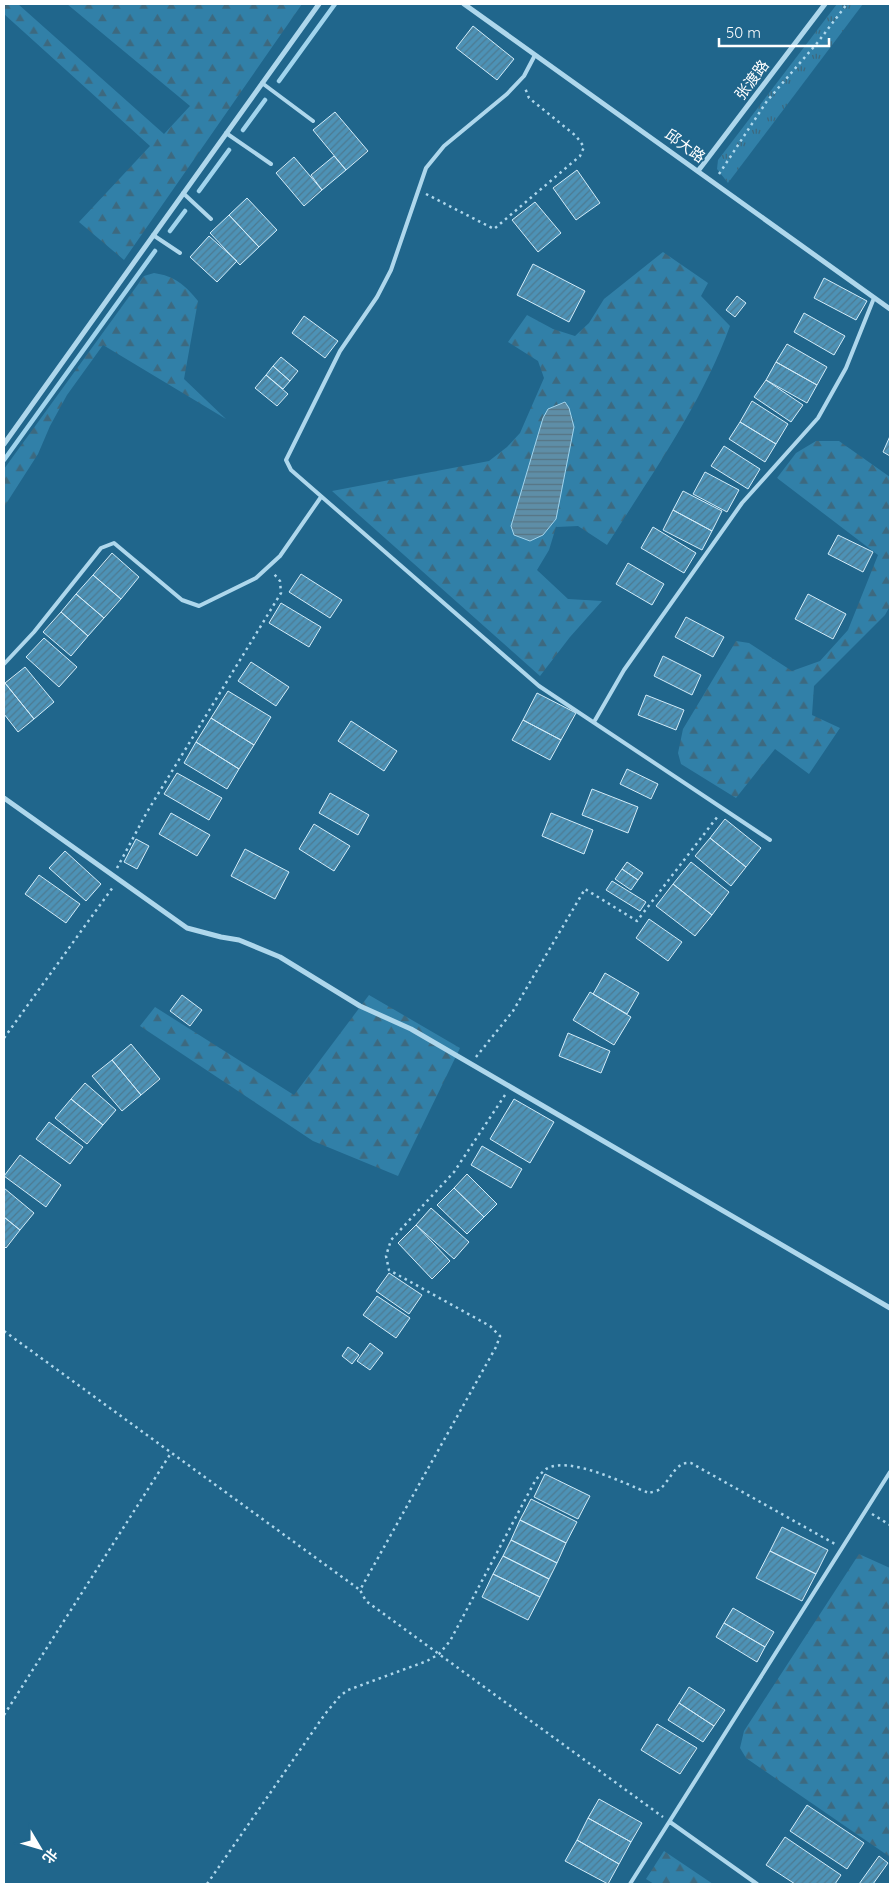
<svg xmlns="http://www.w3.org/2000/svg" width="894" height="1888" font-family="Quicksand,'Noto Sans SC',sans-serif">
	<style>
		.grass { fill: url(#grass-tufts) }
		.forest { fill: url(#forest-firs) }
		.water { fill: url(#water-rules); stroke: #a1d4ed }
		.lines { fill: none; stroke-linecap: round; stroke-linejoin: round }
		.stream { stroke: #a1d4ed; stroke-width: 4.5 }
		.building { fill: url(#building-hatch); stroke: #d3ecf9 }
		.path { stroke: #aed7ec; stroke-width: 2.5; stroke-dasharray: 2.5 4; stroke-linecap: butt }
		.service { stroke: #aed7ec; stroke-width: 4 }
		.minor { stroke: #aed7ec; stroke-width: 5 }
		.labels { text-anchor: middle; stroke-width: 4; stroke-linejoin: round; paint-order: stroke }
		.street-label { font-size: 15px; fill: #fff; stroke: #20668c }
	</style>
	<defs>
		<pattern id="grass-tufts" width="24" height="20" patternUnits="userSpaceOnUse" patternTransform="scale(1.25)"><rect width="24" height="20" fill="#3180a8"/><path d="M3 7l-1-3M5 7V3M7 7l1-3M15 17l-1-3M17 17v-4M19 17l1-3" fill="none" stroke="#3d697f"/></pattern>
		<pattern id="forest-firs" width="22" height="20" patternUnits="userSpaceOnUse" patternTransform="scale(1.25)"><rect width="22" height="20" fill="#3180a8"/><path d="M5 1l3.5 6h-7zM16 11l3.5 6h-7z" fill="#3d697f"/></pattern>
		<pattern id="water-rules" width="6" height="5" patternUnits="userSpaceOnUse" patternTransform="scale(1.25)"><rect width="6" height="5" fill="#5e8ea7"/><path d="M0 2.5h6" fill="none" stroke="#577483"/></pattern>
		<pattern id="building-hatch" width="6" height="6" patternUnits="userSpaceOnUse" patternTransform="scale(1.25)"><rect width="6" height="6" fill="#4d92b6"/><path d="M-1 1l2-2M0 6l6-6M5 7l2-2" fill="none" stroke="#4d7a91"/></pattern>
	</defs>
	<rect width="100%" height="100%" fill="#20668c"/>
	<path class="grass" d="M837,4H863L728,183L717,169L718,160Z"/>
	<path class="forest" d="M4,4H18L164,134L190,106L67,4H302L124,260L79,222L150,146L4,14Z
		M663,252L708,283L701,296L730,326C701,405 652,474 607,545L578,526L556,527L549,550L537,570L568,599L602,601L570,637L540,676L332,491L489,461L507,447L520,433L544,378L538,361L508,342L527,315L553,329L575,336L589,323L604,299Z
		M154,273C175,276 185,285 198,301L184,379L226,419L103,345L67,395L50,426L38,454L4,507V469L144,276Z
		M816,441H839L890,477V606L885,615L814,686L812,715L840,728L809,774L775,749L736,798L681,764L678,753L683,729L736,641L749,643L792,671L820,661L848,630L878,555L777,478L796,453Z
		M369,995L460,1048L398,1176L313,1141L140,1026L155,1007L294,1095Z
		M859,1554L890,1568V1857L746,1758L740,1748L744,1731Z
		M664,1851L713,1884H654L646,1879Z"/>
	<path class="water" d="M565,402L569,408L574,427L556,519L543,535L530,541L514,535L511,526L543,418L548,409Z"/>
	<g class="lines">
		<path class="stream" d="M279,81L335,4
			M243,130L265,100
			M199,191L229,150
			M170,231L185,211
			M4,460L155,251"/>
	</g>
	<path class="building" d="M473,26L514,59L497,80L456,48Z
		M335,112L368,151L346,170L313,130Z
		M334,156L346,170L322,190L311,175Z
		M294,157L322,190L304,206L276,173Z
		M577,170L600,203L576,220L553,188Z
		M247,198L277,230L259,247L229,215Z
		M535,202L561,233L538,252L512,220Z
		M229,215L259,247L240,265L210,233Z
		M209,236L237,261L217,282L190,257Z
		M533,264L585,291L569,322L517,295Z
		M824,278L867,301L856,320L814,298Z
		M737,296L746,303L735,317L726,310Z
		M804,313L845,336L834,355L794,332Z
		M304,316L338,341L325,358L292,333Z
		M787,344L827,367L817,385L776,362Z
		M281,357L298,371L290,381L273,366Z
		M776,362L817,385L807,403L766,380Z
		M273,366L290,381L283,389L266,375Z
		M266,375L288,394L277,406L255,388Z
		M766,380L803,405L791,422L754,397Z
		M752,401L788,424L776,444L740,422Z
		M740,422L776,444L765,462L729,439Z
		M890,436V456L883,452Z
		M724,446L760,469L748,489L711,466Z
		M705,472L739,490L727,512L693,494Z
		M683,491L722,511L712,531L673,510Z
		M673,510L712,531L702,550L663,530Z
		M653,527L696,553L684,573L641,548Z
		M838,535L873,552L863,572L828,554Z
		M112,553L139,577L121,599L93,575Z
		M628,563L664,584L652,605L616,584Z
		M301,574L342,600L330,618L289,592Z
		M93,575L121,599L104,618L76,594Z
		M76,594L104,618L88,636L61,612Z
		M808,594L846,614L833,639L795,619Z
		M281,603L321,627L309,647L269,623Z
		M61,612L88,636L71,656L43,632Z
		M686,617L724,637L713,657L675,637Z
		M44,638L77,667L59,687L26,657Z
		M663,656L701,675L692,695L654,676Z
		M251,662L289,687L276,706L238,681Z
		M25,667L54,702L34,719L5,683Z
		M5,683L34,719L18,732L4,714V684Z
		M228,691L271,717L254,745L211,718Z
		M537,693L576,713L561,740L523,720Z
		M646,695L684,710L676,730L638,715Z
		M211,718L254,745L239,769L196,742Z
		M523,720L561,740L550,760L512,740Z
		M351,721L397,751L384,771L338,741Z
		M196,742L239,769L227,789L184,763Z
		M627,769L658,784L651,799L620,784Z
		M177,773L222,798L209,820L164,794Z
		M592,789L638,807L628,833L582,815Z
		M330,793L369,815L358,835L319,813Z
		M171,813L210,835L197,856L159,834Z
		M551,813L593,830L584,854L542,836Z
		M725,819L761,848L746,867L710,838Z
		M314,824L350,846L334,871L299,849Z
		M710,838L746,867L731,886L695,856Z
		M136,839L149,846L137,869L124,862Z
		M245,849L289,872L275,899L231,876Z
		M65,851L101,884L86,901L49,868Z
		M627,862L643,873L638,880L622,869Z
		M691,862L729,892L712,915L673,884Z
		M622,869L638,880L631,890L615,879Z
		M39,875L80,904L66,923L25,894Z
		M612,881L646,902L640,911L606,890Z
		M673,884L712,915L695,936L656,906Z
		M649,919L682,942L668,961L636,938Z
		M605,973L639,993L627,1014L593,994Z
		M590,992L631,1017L614,1045L573,1020Z
		M182,995L202,1010L190,1026L170,1011Z
		M568,1033L610,1051L601,1073L559,1056Z
		M131,1044L160,1079L141,1095L112,1060Z
		M112,1060L141,1095L122,1111L92,1076Z
		M85,1083L116,1110L103,1125L71,1099Z
		M71,1099L103,1125L87,1144L55,1118Z
		M514,1099L554,1122L530,1163L490,1139Z
		M49,1122L83,1147L70,1164L36,1139Z
		M482,1146L522,1169L511,1188L471,1165Z
		M20,1155L61,1185L46,1207L4,1176Z
		M467,1174L497,1204L484,1217L454,1188Z
		M4,1188L34,1213L20,1230L4,1217Z
		M454,1188L484,1217L467,1234L437,1205Z
		M431,1208L469,1242L454,1259L416,1225Z
		M4,1217L20,1230L6,1248L4,1246Z
		M416,1225L450,1261L432,1279L398,1243Z
		M389,1273L422,1295L409,1314L376,1291Z
		M377,1296L410,1318L396,1338L363,1315Z
		M370,1343L383,1353L370,1370L357,1361Z
		M348,1347L359,1355L352,1364L342,1356Z
		M545,1474L590,1496L578,1519L534,1497Z
		M531,1499L577,1522L566,1543L520,1520Z
		M520,1520L566,1543L557,1563L511,1540Z
		M782,1527L828,1550L816,1574L770,1551Z
		M511,1540L557,1563L549,1579L503,1556Z
		M770,1551L816,1574L802,1601L756,1578Z
		M503,1556L549,1579L540,1597L493,1574Z
		M493,1574L540,1597L528,1620L482,1597Z
		M733,1608L774,1632L765,1647L724,1623Z
		M724,1623L765,1647L757,1662L716,1637Z
		M689,1687L725,1710L714,1726L679,1703Z
		M679,1703L714,1726L703,1742L668,1720Z
		M657,1724L697,1748L680,1774L641,1750Z
		M599,1799L642,1823L631,1842L588,1818Z
		M807,1805L864,1843L847,1869L790,1831Z
		M588,1818L631,1842L619,1864L577,1840Z
		M785,1837L841,1875L835,1884H795L766,1865Z
		M577,1840L619,1864L608,1884L565,1861Z
		M879,1856L888,1863L873,1884H859Z"/>
	<g class="lines">
		<path class="path" d="M719,174L767,101L818,42L847,4
			M426,194L494,229L580,156L584,147L576,136L529,98L525,88
			M117,868L147,812L281,593L280,581L274,574
			M4,1038L113,887
			M476,1057L513,1011L585,889L637,921L718,816
			M505,1095L454,1172L391,1240L386,1256L389,1270L490,1326L500,1336L496,1347L360,1590L366,1601L663,1817
			M4,1331L360,1590
			M872,1514L890,1525
			M4,1715L171,1453
			M207,1884L325,1714L340,1696L348,1690L427,1661L439,1654L450,1641L535,1481C538,1477 542,1472 546,1469C569,1455 625,1484 649,1493C652,1492 658,1491 660,1489C671,1480 675,1461 691,1463L835,1544"/>
		<path class="service" d="M535,55L524,76L507,94L444,146L426,168L391,270L377,297L340,351L286,460L291,470L539,686L770,840
			M262,83L313,121
			M226,133L271,164
			M183,193L211,219
			M153,235L180,253
			M4,664L34,632L101,548L114,543L182,600L199,606L256,578L280,556L321,497
			M594,722L624,670L742,503L818,418L846,368L874,298
			M670,1822L757,1884
			M630,1884L890,1472"/>
		<path class="minor" d="M464,4L890,309
			M698,171L825,4
			M4,444L319,4
			M4,798L187,928L221,937L239,940L280,957L360,1006L411,1029L890,1308"/>
	</g>
	<g class="labels">
		<g class="street-label">
			<text transform="translate(752 80) rotate(-53)" y="5">张渡路</text>
			<text transform="translate(685 146) rotate(36)" y="5">邱大路</text>
		</g>
	</g>
	<rect width="894" height="1888" fill="none" stroke="#ffffff" stroke-width="10"/>
	<g transform="translate(40 1848) rotate(128)" stroke="#20668c" stroke-width="4" paint-order="stroke">
	<path d="M0-4L9 19L0 12L-9 19Z" fill="#ffffff"/>
	<text y="-8" font-size="14" font-weight="bold" text-anchor="middle" fill="#ffffff">北</text>
	</g>
	<path d="M719 38v8h110v-8" fill="none" stroke="#ffffff" stroke-width="2.5"/>
	<text x="726" y="38" font-size="15" fill="#ffffff" stroke="#20668c" stroke-width="4" paint-order="stroke">50 m</text>
</svg>
